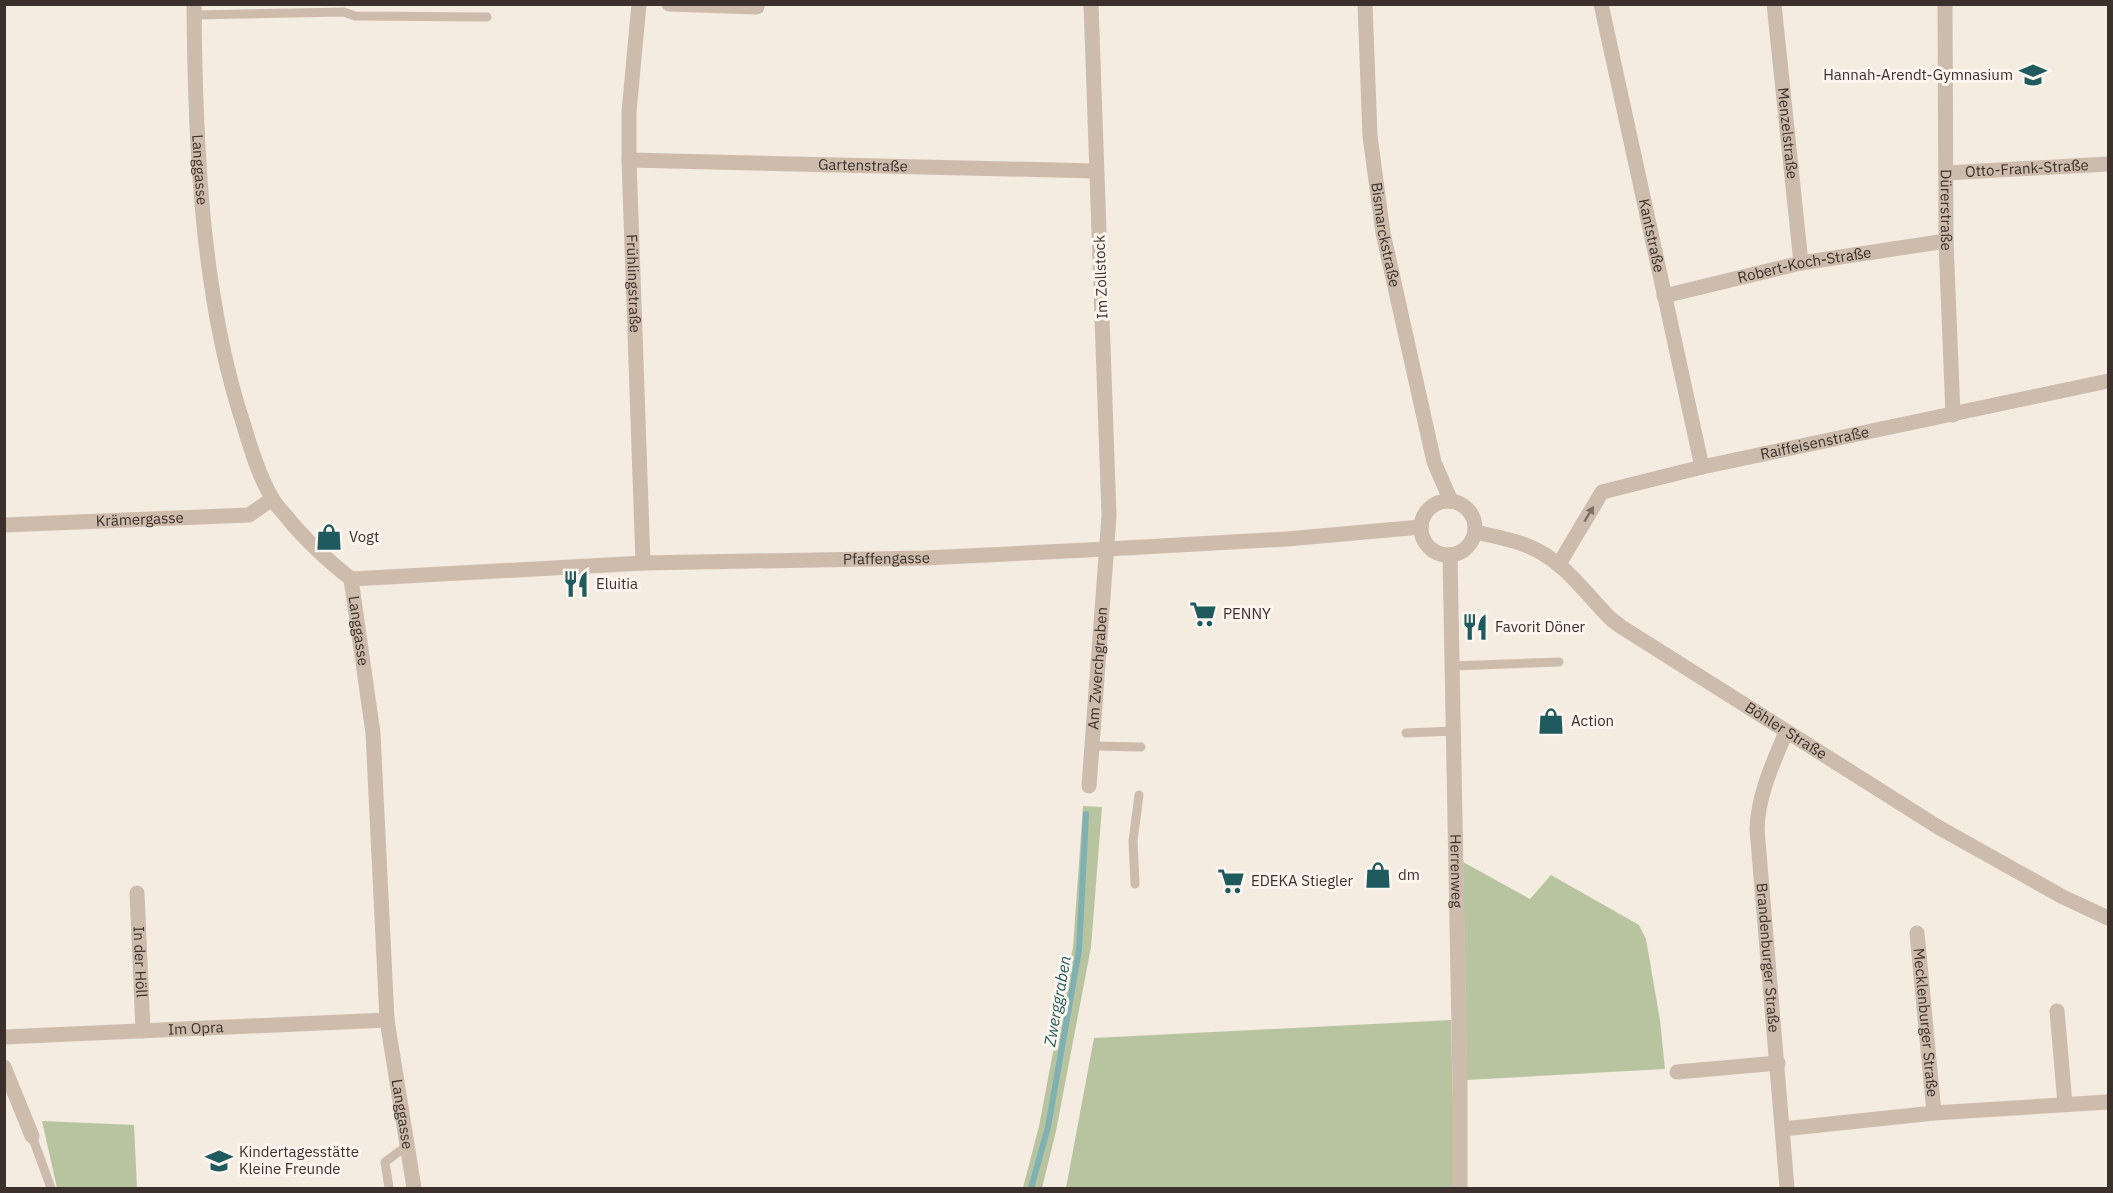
<svg xmlns="http://www.w3.org/2000/svg" width="2113" height="1193" font-family="'IBM Plex Sans',sans-serif">
	<style>
		.green { fill: #b8c4a0 }
		.lines { fill: none; stroke-linecap: round; stroke-linejoin: round }
		.stream { stroke: #7fb0b2; stroke-width: 6 }
		.lane { stroke: #cdbbac; stroke-width: 9 }
		.street { stroke: #cdbbac; stroke-width: 15 }
		.oneway { fill: #7d6f65 }
		.labels { text-anchor: middle; stroke-width: 6; stroke-linejoin: round; paint-order: stroke }
		.poi-label { font-size: 15px; fill: #3b302b; stroke: #fbf5ee; text-anchor: start }
		.street-label { font-size: 15px; fill: #3b302b; stroke: #fbf5ee }
		.water-label { font-size: 16px; font-style: italic; fill: #1f5a5e; stroke: #fbf5ee }
	</style>
	<rect width="100%" height="100%" fill="#f4ebe1"/>
	<path class="green" d="M1083,806L1102,807L1091,947L1056,1131L1042,1188H1023L1039,1126L1073,947Z
		M1463,862L1530,899L1551,875L1639,925L1646,939L1660,1020L1665,1069L1467,1080Z
		M1451,1020L1455,1188H1066L1094,1038Z
		M42,1121L134,1125L137,1188H57Z"/>
	<g class="lines">
		<path class="stream" d="M1031,1188L1048,1127L1079,950L1086,814"/>
		<path class="lane" d="M194,15L344,12L355,16L487,17
			M1452,666L1559,662
			M1406,733L1454,731
			M1093,746L1141,747
			M1135,884L1133,841L1139,795
			M32,1136L51,1188
			M389,1188L385,1162L408,1145"/>
		<g class="street">
			<path id="s1" d="M194,4C195,141 201,297 244,426C251,450 259,476 272,498C275,504 281,510 286,516C305,540 326,559 351,579L373,733L387,1020L414,1188"/>
			<path id="s2" d="M639,4L629,112V160L643,563"/>
			<path d="M669,4L757,7"/>
			<path id="s3" d="M1365,4L1370,136L1383,233L1434,462L1451,501"/>
			<path id="s4" d="M1601,4L1702,467"/>
			<path id="s5" d="M1774,4L1801,263"/>
			<path id="s6" d="M1945,4L1946,241L1953,415"/>
			<path id="s7" d="M629,160L1096,171"/>
			<path id="s8" d="M1946,173L2108,164"/>
			<path id="s9" d="M1664,296L1801,263L1946,241"/>
			<circle cx="1448" cy="528" r="27"/>
			<path id="s10" d="M4,525L249,515L272,499"/>
			<path id="s11" d="M1475,532C1493,536 1511,539 1528,546C1563,560 1585,593 1611,619L1620,626L1938,827L2063,897L2108,918"/>
			<path id="s12" d="M1450,555L1460,1083V1188"/>
			<path id="s13" d="M1559,564L1602,492L1702,467L2108,381"/>
			<path id="s14" d="M351,579L643,563L925,558L1107,549L1287,539L1421,527"/>
			<path id="s15" d="M1786,732C1773,763 1758,795 1757,829L1787,1188"/>
			<path id="s16" d="M1089,786L1109,516L1091,4"/>
			<path id="s17" d="M137,893L143,1031"/>
			<path id="s18" d="M1917,933L1934,1113"/>
			<path d="M2057,1011L2065,1104"/>
			<path id="s19" d="M4,1037L387,1020"/>
			<path d="M4,1067L32,1136"/>
			<path d="M1677,1072L1778,1063"/>
			<path d="M1783,1129L1934,1113L2108,1102"/>
		</g>
	</g>
	<defs><path id="oneway-solid" d="M-6-.8H1V-3.2L6.5 0L1 3.2V.8H-6Z" transform="scale(1.5)"/></defs>
	<use class="oneway" href="#oneway-solid" transform="translate(1589 514) rotate(-59)"/>
	<defs>
		<symbol id="school-bare" viewBox="-9 -9 18 18"><path d="M0-5L7-2L0 1L-7-2ZM-4 1L0 2.5L4 1V4Q0 6-4 4Z" fill="#1f5a5e" stroke="#fbf5ee" stroke-width="2.5" paint-order="stroke"/></symbol>
		<symbol id="shop-bare" viewBox="-9 -9 18 18"><path d="M-5-2.5h2.3a2.7 3.5 0 0 1 5.4 0H5L5.5 6h-11ZM-1.5-2.5h3a1.5 2.3 0 0 0-3 0Z" fill="#1f5a5e" stroke="#fbf5ee" stroke-width="2.5" paint-order="stroke"/></symbol>
		<symbol id="restaurant-bare" viewBox="-9 -9 18 18"><path d="M-5-6h1v4h1v-4h1v4h1v-4h1v5L-1.5 .5V6h-2V.5L-5-1ZM5-6V6H3V1.5H1.5Q1.5-4 5-6Z" fill="#1f5a5e" stroke="#fbf5ee" stroke-width="2.5" paint-order="stroke"/></symbol>
		<symbol id="supermarket-bare" viewBox="-9 -9 18 18"><path d="M-6-5.5h2.5l.6 2H6L4.5 2H-2.5L-4.4-4H-6ZM-1.5 3.2a1.3 1.3 0 1 0 .1 0ZM3 3.2a1.3 1.3 0 1 0 .1 0Z" fill="#1f5a5e" stroke="#fbf5ee" stroke-width="2.5" paint-order="stroke"/></symbol>
	</defs>
	<g fill-rule="evenodd">
		<use href="#school-bare" x="2014" y="56" width="38" height="38"/>
		<use href="#shop-bare" x="310" y="518" width="38" height="38"/>
		<use href="#restaurant-bare" x="557" y="565" width="38" height="38"/>
		<use href="#supermarket-bare" x="1184" y="595" width="38" height="38"/>
		<use href="#restaurant-bare" x="1456" y="608" width="38" height="38"/>
		<use href="#shop-bare" x="1532" y="702" width="38" height="38"/>
		<use href="#shop-bare" x="1359" y="856" width="38" height="38"/>
		<use href="#supermarket-bare" x="1212" y="862" width="38" height="38"/>
		<use href="#school-bare" x="200" y="1142" width="38" height="38"/>
	</g>
	<g class="labels">
		<g class="poi-label">
			<text x="2013" y="80" text-anchor="end">Hannah-Arendt-Gymnasium</text>
			<text x="349" y="542">Vogt</text>
			<text x="596" y="589">Eluitia</text>
			<text x="1223" y="619">PENNY</text>
			<text x="1495" y="632">Favorit Döner</text>
			<text x="1571" y="726">Action</text>
			<text x="1398" y="880">dm</text>
			<text x="1251" y="886">EDEKA Stiegler</text>
			<text x="239" y="1157">Kindertagesstätte<tspan x="239" dy="17">Kleine Freunde</tspan></text>
		</g>
		<g class="street-label">
			<text dy="5" stroke="none"><textPath href="#s5" startOffset="130">Menzelstraße</textPath></text>
			<text dy="5" stroke="none"><textPath href="#s7" startOffset="234">Gartenstraße</textPath></text>
			<text dy="5" stroke="none"><textPath href="#s8" startOffset="81">Otto-Frank-Straße</textPath></text>
			<text dy="5" stroke="none"><textPath href="#s1" startOffset="166">Langgasse</textPath></text>
			<text dy="5" stroke="none"><textPath href="#s6" startOffset="206">Dürerstraße</textPath></text>
			<text dy="5" stroke="none"><textPath href="#s3" startOffset="232">Bismarckstraße</textPath></text>
			<text dy="5" stroke="none"><textPath href="#s4" startOffset="237">Kantstraße</textPath></text>
			<text dy="5" stroke="none"><textPath href="#s9" startOffset="144">Robert-Koch-Straße</textPath></text>
			<text transform="translate(1101 277) rotate(-92)" y="5">Im Zollstock</text>
			<text dy="5" stroke="none"><textPath href="#s2" startOffset="280">Frühlingstraße</textPath></text>
			<text dy="5" stroke="none"><textPath href="#s13" startOffset="302">Raiffeisenstraße</textPath></text>
			<text dy="5" stroke="none"><textPath href="#s10" startOffset="136">Krämergasse</textPath></text>
			<text dy="5" stroke="none"><textPath href="#s14" startOffset="536">Pfaffengasse</textPath></text>
			<text dy="5" stroke="none"><textPath href="#s1" startOffset="670">Langgasse</textPath></text>
			<text dy="5" stroke="none"><textPath href="#s16" startOffset="118">Am Zwerchgraben</textPath></text>
			<text dy="5" stroke="none"><textPath href="#s11" startOffset="374">Böhler Straße</textPath></text>
			<text dy="5" stroke="none"><textPath href="#s12" startOffset="316">Herrenweg</textPath></text>
			<text dy="5" stroke="none"><textPath href="#s15" startOffset="231">Brandenburger Straße</textPath></text>
			<text dy="5" stroke="none"><textPath href="#s17" startOffset="69">In der Höll</textPath></text>
			<text dy="5" stroke="none"><textPath href="#s18" startOffset="90">Mecklenburger Straße</textPath></text>
			<text dy="5" stroke="none"><textPath href="#s19" startOffset="192">Im Opra</textPath></text>
			<text dy="5" stroke="none"><textPath href="#s1" startOffset="1156">Langgasse</textPath></text>
		</g>
		<g class="water-label">
			<text transform="translate(1057 1001) rotate(-80)" y="6">Zwerggraben</text>
		</g>
	</g>
	<rect width="2113" height="1193" fill="none" stroke="#3b302b" stroke-width="12"/>
</svg>
